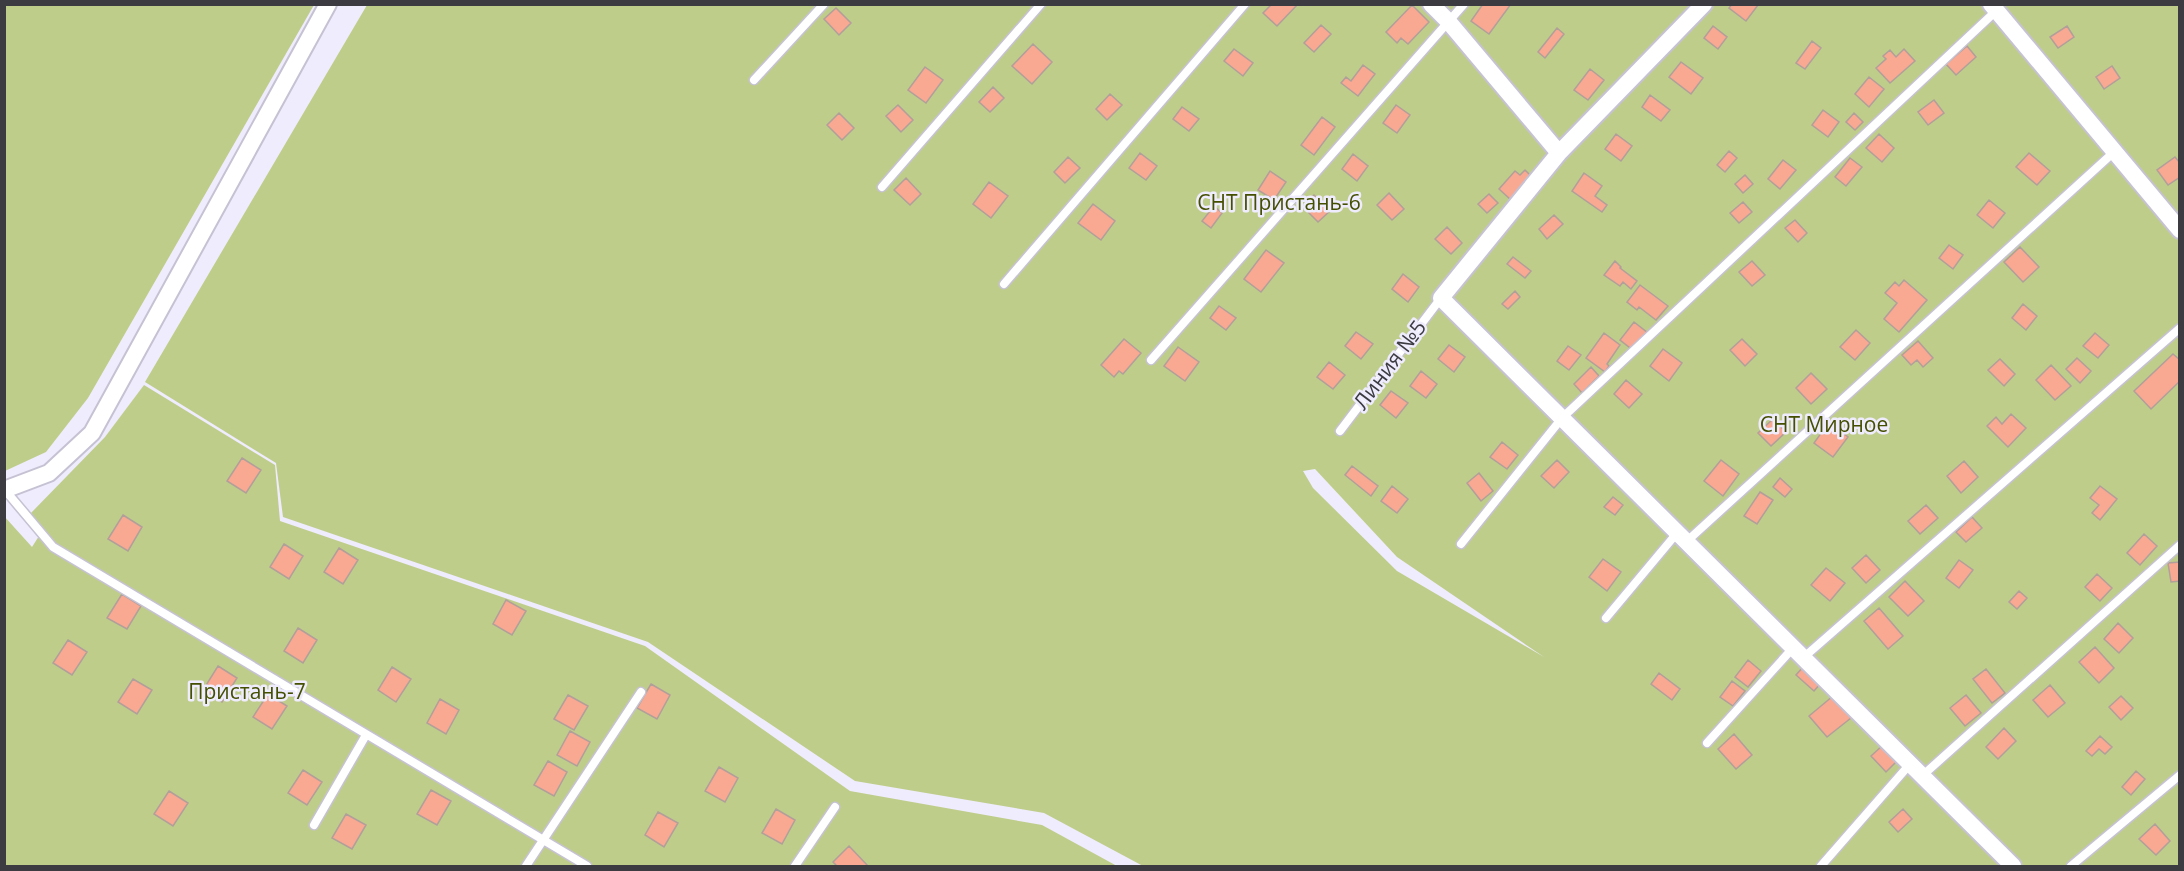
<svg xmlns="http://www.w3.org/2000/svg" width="2184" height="871" font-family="'Open Sans',sans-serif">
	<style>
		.green { fill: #bfcd8b; fill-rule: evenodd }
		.building { fill: #f9a891; stroke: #b19f9a; stroke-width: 1.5 }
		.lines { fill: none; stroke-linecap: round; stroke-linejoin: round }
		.service-casing { stroke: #c6c2d3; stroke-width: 11 }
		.minor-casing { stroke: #c6c2d3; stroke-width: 20 }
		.service { stroke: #fff; stroke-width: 8 }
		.minor { stroke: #fff; stroke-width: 16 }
		.labels { text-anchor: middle; stroke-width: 5; stroke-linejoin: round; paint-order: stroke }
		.park-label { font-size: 21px; fill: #454f00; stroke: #efecfd }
		.street-label { font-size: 21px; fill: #3c3b41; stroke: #efecfd }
	</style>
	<rect width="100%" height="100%" fill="#efecfd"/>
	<path class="green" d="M4,5H314L88,398L46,452L5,471Z
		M367,5H2179V866H1143L1044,813L855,781L648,642L283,517L276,463L145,382ZM1315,469L1397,557L1544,657L1397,571L1313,488L1303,471Z
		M144,385L275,465L280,521L645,646L850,791L1042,825L1117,866H5L4,516L32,547L39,536L31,513L105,437Z"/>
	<path class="building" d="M1272,4H1298L1277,26L1263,13Z
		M1483,4H1511L1489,34L1471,21Z
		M1732,4H1757L1758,5L1746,21L1729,8Z
		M1412,5L1429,22L1408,44L1401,38L1397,43L1386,32Z
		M836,8L851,23L839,35L824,19Z
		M1321,25L1331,34L1314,52L1304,43Z
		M1713,26L1727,37L1718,49L1704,38Z
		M2067,26L2074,37L2058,48L2050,37Z
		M1557,28L1564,34L1545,58L1538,52Z
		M1812,41L1821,48L1805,69L1796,63Z
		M1033,44L1052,62L1032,84L1012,66Z
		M1967,46L1976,57L1956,75L1946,64Z
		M1234,49L1253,63L1243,76L1224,61Z
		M1904,49L1915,61L1890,83L1876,68L1886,59L1883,56L1890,50L1896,57Z
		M1681,62L1703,78L1691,94L1669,77Z
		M1363,65L1375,74L1358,96L1341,83L1346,77L1351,81Z
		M2112,66L2120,78L2104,89L2096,77Z
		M925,67L943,80L926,103L908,90Z
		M1590,69L1604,80L1588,100L1574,90Z
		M1869,77L1884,89L1869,107L1855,94Z
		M993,87L1004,98L990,112L979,102Z
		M1110,94L1122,105L1107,120L1096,109Z
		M1650,95L1670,110L1661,121L1642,107Z
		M1934,100L1944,113L1928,125L1918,112Z
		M898,105L913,120L901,132L886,116Z
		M1396,105L1410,115L1397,133L1383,123Z
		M1182,107L1199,119L1189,131L1173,119Z
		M1823,110L1839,122L1828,137L1812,125Z
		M839,113L854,128L842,140L827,125Z
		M1854,113L1863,122L1855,130L1846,122Z
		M1322,117L1335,127L1314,155L1301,145Z
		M1616,134L1632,146L1621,161L1605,149Z
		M1879,134L1894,148L1882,162L1866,148Z
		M1729,151L1737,158L1725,172L1717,165Z
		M1140,153L1157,166L1146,180L1129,168Z
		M2029,153L2050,171L2037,185L2016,167Z
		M1353,154L1368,166L1357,181L1342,169Z
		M1068,157L1080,168L1065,183L1054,172Z
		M2175,157L2180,163V177L2168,185L2157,170Z
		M1850,158L1862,167L1846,186L1835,177Z
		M1783,160L1796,170L1780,189L1768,179Z
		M1525,170L1532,177L1511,200L1499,189L1515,171L1520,175Z
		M1270,171L1286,182L1274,200L1258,190Z
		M1584,173L1602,186L1595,196L1607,205L1602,212L1572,191Z
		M1745,175L1753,184L1743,193L1735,184Z
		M906,178L921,194L910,205L894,190Z
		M989,182L1008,196L991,218L973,204Z
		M1389,193L1404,209L1392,220L1377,205Z
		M1489,194L1498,203L1487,213L1478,204Z
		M1314,195L1330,211L1318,222L1303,207Z
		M1989,200L2005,213L1993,228L1977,215Z
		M1743,202L1752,212L1739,223L1730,213Z
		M1093,204L1115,221L1101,240L1078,223Z
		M1214,206L1222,213L1211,228L1202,221Z
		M1554,215L1563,224L1547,239L1539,229Z
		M1795,220L1807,233L1798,242L1785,228Z
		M1447,227L1462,243L1451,254L1435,239Z
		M1949,245L1963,255L1953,269L1939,258Z
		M2020,247L2039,267L2023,282L2004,262Z
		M1266,250L1284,263L1261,292L1244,279Z
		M1513,257L1531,271L1525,278L1507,264Z
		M1615,261L1621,267L1620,268L1637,281L1631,289L1623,282L1620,286L1604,275Z
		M1752,261L1765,275L1752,286L1739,272Z
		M1403,274L1419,287L1408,302L1392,289Z
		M1904,280L1927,300L1899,332L1884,319L1897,303L1885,293L1895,282L1899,286Z
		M1640,285L1668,306L1656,320L1639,307L1637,310L1627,302Z
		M1515,291L1520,297L1508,309L1502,304Z
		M2023,304L2037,316L2026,330L2012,318Z
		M1219,306L1236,318L1226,330L1210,318Z
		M1634,322L1648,333L1634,351L1620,340Z
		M1856,330L1870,343L1855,360L1840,347Z
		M1356,332L1373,344L1361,359L1345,346Z
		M1604,333L1620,345L1607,364L1609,366L1605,372L1586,358Z
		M2095,333L2109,345L2098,358L2083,346Z
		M1124,339L1141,353L1123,374L1119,371L1114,377L1101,365Z
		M1742,339L1757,354L1745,366L1730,350Z
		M1918,341L1933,358L1923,367L1917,360L1911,365L1902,355Z
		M1449,345L1465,357L1454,372L1438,359Z
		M1568,346L1581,355L1569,370L1557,361Z
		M1178,347L1199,362L1185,381L1164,366Z
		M1663,349L1682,363L1669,381L1650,366Z
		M2173,354L2180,360V381L2151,409L2134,391Z
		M2077,358L2091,371L2080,383L2066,369Z
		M2000,359L2015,374L2004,386L1988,370Z
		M1329,362L1345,375L1333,389L1317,377Z
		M2051,365L2071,386L2055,400L2036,380Z
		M1591,367L1599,376L1582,393L1574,384Z
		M1421,371L1437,384L1426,398L1410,386Z
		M1811,373L1827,389L1811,404L1796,388Z
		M1626,380L1642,394L1629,408L1614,394Z
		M1391,391L1408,403L1396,418L1380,405Z
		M2011,414L2026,428L2008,447L1987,426L1996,417L2002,424Z
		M1773,419L1786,432L1771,446L1758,433Z
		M1829,422L1848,437L1833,457L1814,443Z
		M1502,442L1518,455L1507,469L1490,457Z
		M242,458L261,470L246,493L227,481Z
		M1557,460L1569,472L1554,488L1541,476Z
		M1721,460L1739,474L1723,496L1704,481Z
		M1964,461L1978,477L1961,493L1947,476Z
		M1352,466L1378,486L1371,496L1345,475Z
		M1479,473L1493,491L1481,501L1467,483Z
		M1780,478L1792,489L1785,497L1773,487Z
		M1392,486L1408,499L1397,513L1381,501Z
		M2100,486L2117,499L2100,520L2092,513L2099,505L2090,498Z
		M1760,492L1773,500L1757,524L1744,516Z
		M1613,497L1623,505L1615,515L1604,507Z
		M1926,505L1938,518L1920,534L1908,521Z
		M123,515L142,527L128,551L108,539Z
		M1972,517L1982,528L1966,542L1956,532Z
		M2144,534L2157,546L2140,565L2127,553Z
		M284,544L303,556L289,579L270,567Z
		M339,548L358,560L343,584L324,572Z
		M1866,555L1880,570L1866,583L1852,568Z
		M1603,559L1621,572L1607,591L1589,577Z
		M1959,560L1973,570L1959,588L1946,578Z
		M2180,562V581L2171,582L2168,563Z
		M1826,568L1845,583L1830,601L1811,585Z
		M2097,574L2112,588L2100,601L2085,587Z
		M1905,581L1924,601L1908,616L1889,597Z
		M2019,591L2027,598L2017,609L2009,602Z
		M122,594L141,606L127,629L107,618Z
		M506,600L526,611L512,635L493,624Z
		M1879,608L1903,636L1888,649L1864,621Z
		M2118,623L2133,638L2119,653L2104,639Z
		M298,628L317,640L303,663L284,651Z
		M68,640L87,652L72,675L53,663Z
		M2095,647L2114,668L2099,683L2079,662Z
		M1810,659L1828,675L1814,691L1796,675Z
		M1748,660L1761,671L1748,687L1735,677Z
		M218,666L237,678L222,702L203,690Z
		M392,667L411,679L396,702L378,690Z
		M1986,669L2005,693L1992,703L1973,679Z
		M1659,673L1680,689L1672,700L1651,684Z
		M133,679L152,690L137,714L118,702Z
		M1732,681L1745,691L1733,706L1720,697Z
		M651,684L670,695L657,719L637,708Z
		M2050,685L2065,703L2048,717L2033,700Z
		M268,694L287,706L272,729L253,717Z
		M568,695L588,706L574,730L554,719Z
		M1966,695L1981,713L1965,726L1950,708Z
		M1833,696L1851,718L1827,737L1809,716Z
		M2121,696L2133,708L2121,720L2109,707Z
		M440,699L459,710L446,734L427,723Z
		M2004,728L2016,741L1998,759L1986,747Z
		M570,731L590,742L577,766L557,755Z
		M1734,734L1752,755L1736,769L1718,749Z
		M2100,736L2112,747L2105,754L2099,749L2092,756L2086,751Z
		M1883,745L1898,760L1886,772L1871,756Z
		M548,761L567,772L554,796L534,785Z
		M719,767L738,778L725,802L705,791Z
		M303,770L322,782L307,805L288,793Z
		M2136,771L2145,779L2131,795L2122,787Z
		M431,790L451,801L437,825L417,814Z
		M169,791L188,803L173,826L154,814Z
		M776,809L795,820L782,844L762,833Z
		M1903,809L1912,819L1898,832L1889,822Z
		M658,812L678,823L664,847L645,835Z
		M346,814L366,825L352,849L332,838Z
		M2155,824L2170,841L2156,855L2139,839Z
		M849,846L868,866H837L833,862Z"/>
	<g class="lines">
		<defs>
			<path id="service" d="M754,80L824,4
				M882,187L1041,4
				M1004,284L1245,4
				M1151,360L1464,4
				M1340,431L1441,298
				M5,490L53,547L587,866
				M1686,542L2114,152
				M1461,544L1562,418L1996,11
				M1606,618L1677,533
				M1803,658L2180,328
				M1707,743L1793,648
				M1922,776L2180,545
				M314,825L366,735
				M526,866L641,692
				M795,866L835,807
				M1821,866L1910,764
				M2071,866L2180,775"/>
			<path id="minor" d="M1431,4L1448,21L1559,153L1441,298L2013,866
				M1991,4L2180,230
				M1559,153L1704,4
				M4,490L49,473L92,433L328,4"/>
		</defs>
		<use href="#service" class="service-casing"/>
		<use href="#minor" class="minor-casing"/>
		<use href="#service" class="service"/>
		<use href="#minor" class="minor"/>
	</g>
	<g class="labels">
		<g class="park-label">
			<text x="1279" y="210">СНТ Пристань-6</text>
			<text x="1824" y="432">СНТ Мирное</text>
			<text x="247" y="699">Пристань-7</text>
		</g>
		<g class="street-label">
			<text transform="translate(1390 365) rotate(-53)" y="7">Линия №5</text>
		</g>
	</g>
	<rect width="2184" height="871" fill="none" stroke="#3c3b41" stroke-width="12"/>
</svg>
